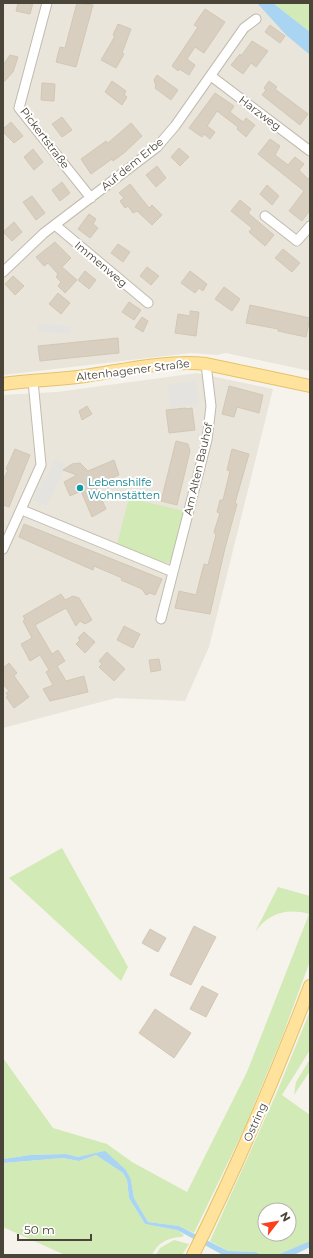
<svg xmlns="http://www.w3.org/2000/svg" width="313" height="1258" font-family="Montserrat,sans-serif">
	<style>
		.residential { fill: #eae5da }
		.green { fill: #d2eab5; fill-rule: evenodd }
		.parking { fill: #e5e3e0 }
		.water { fill: #a9d4f2 }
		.building { fill: #d8cfc1; stroke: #d3c7b4 }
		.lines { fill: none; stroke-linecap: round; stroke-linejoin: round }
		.minor-casing { stroke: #c2bbae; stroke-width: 11 }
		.major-casing { stroke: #e6c16a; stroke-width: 14 }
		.minor { stroke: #fff; stroke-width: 9 }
		.major { stroke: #ffe39c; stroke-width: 12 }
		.culture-dot { fill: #0f9aa8; stroke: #fff; stroke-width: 1.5 }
		.labels { text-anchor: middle; stroke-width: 4; stroke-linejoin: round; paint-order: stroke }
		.street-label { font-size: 11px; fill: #4b4439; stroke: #fff }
		.culture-label { font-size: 11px; fill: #0d838f; stroke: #fff; text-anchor: start }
	</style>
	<rect width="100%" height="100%" fill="#f6f3ec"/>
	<path class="residential" d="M3,3H257L286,35L310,55V371L226,353L217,355L191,353L3,375Z
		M197,373L273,389L209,647L185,701L116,698L3,728V395L57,392Z"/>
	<path class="green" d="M273,3H310V32Z
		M129,498L184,511L173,559L170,562L165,563L117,544Z
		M62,848L128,967L121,981L9,878Z
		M278,887L310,896V961L282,1037L244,1129L194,1233L179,1226L148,1222L134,1198L131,1180L105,1152L78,1157L66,1154L30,1155L3,1159V1058L53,1128L107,1144L132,1162L187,1192L247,1072L309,914C286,908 269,913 255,932Z
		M310,1011V1050L282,1095L310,1115V1241L277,1255H261L256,1252L228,1251L210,1241L277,1092ZM265,1210H289V1234H265Z
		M310,1059V1071L294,1095L296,1082Z
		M96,1155L123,1173L127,1180L129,1198L145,1224L177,1230L184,1235L182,1237C169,1237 157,1243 152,1255H65L3,1227V1163L63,1158L79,1161Z
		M174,1240L189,1244L182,1255H156L160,1248Z"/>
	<path class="parking" d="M38,324L71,326V334L38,332Z
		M196,381L199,404L171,408L167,385Z
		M55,459L66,464L47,506L33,500L43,479L46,480Z"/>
	<path class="water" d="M257,3H273L310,32V55L286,35Z
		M105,1151L126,1170L131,1180L134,1198L148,1222L179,1226L228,1251L256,1252L261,1255H223L177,1230L145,1224L129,1198L127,1180L123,1173L96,1155L79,1161L63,1158L3,1163V1159L30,1155L66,1154L78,1157Z
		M310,1241V1247L294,1255H277Z"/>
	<path class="building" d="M18,3H33L30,14L16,11Z
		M77,3L93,5L76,67L56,62L60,47L65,48Z
		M205,9L225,22L204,53L195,47L187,59L195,65L189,75L179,69L178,71L172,66L198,27L194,25Z
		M118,24L131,29L122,53L124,54L116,68L101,60L115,36L113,35Z
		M270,25L285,36L280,43L265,32Z
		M252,41L268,51L256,67L251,63L243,74L231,65L240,54L241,56Z
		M10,55L18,57L13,72L3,83V65Z
		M157,75L178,90L171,100L155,88L156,86L154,80Z
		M112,81L126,91L124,95L127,97L122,105L105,92Z
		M269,81L277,87L275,89L308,114L300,125L262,95L266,90L264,88Z
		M42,83L55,84L54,101L41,100Z
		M215,93L234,106L230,112L243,122L246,118L255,125L246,137L237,129L238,127L217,111L207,126L215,132L210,139L204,134L202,137L189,128Z
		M62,117L72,130L62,137L52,124Z
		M11,122L23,136L14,143L3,132V129Z
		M131,123L142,136L124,153L113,161L112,159L91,174L81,159L106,141L108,143Z
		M270,139L280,146L275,155L288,165L295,157L304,164L299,170L308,179L310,177V210L302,221L289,211L304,191L258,154Z
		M179,148L189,157L180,166L171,157Z
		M33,149L43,162L34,170L24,157Z
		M157,166L166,178L156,187L146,175Z
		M62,182L70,193L60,201L52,190Z
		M130,184L149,208L152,205L162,215L152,225L137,211L133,213L128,206L125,208L120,201L124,198L119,193Z
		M267,185L279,196L272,205L260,194Z
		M32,196L45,213L36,220L23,202Z
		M240,200L251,209L248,213L274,235L265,246L249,232L252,228L231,211Z
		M89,214L96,219L93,224L98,228L90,238L78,229Z
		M14,222L22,232L12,241L3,232Z
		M55,242L71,258L62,267L77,280L65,293L58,286L61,282L56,277L58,274L48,263L44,266L36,257Z
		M118,244L130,252L123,262L111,253Z
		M283,249L300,263L292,272L275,258Z
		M147,267L159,276L151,285L140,276Z
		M85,271L96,280L89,289L78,280Z
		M190,271L207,284L203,291L199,288L195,293L181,283Z
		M13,276L24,286L15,295L5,284Z
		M224,287L240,299L232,311L215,299Z
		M58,293L70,303L61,314L49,304Z
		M129,302L141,310L134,320L122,312Z
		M250,305L310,318L306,337L278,331V329L246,323Z
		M190,311L199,312L196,336L175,333L178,314L190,316Z
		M142,317L148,321L143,332L135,327Z
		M118,338L119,353L40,361L38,346Z
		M229,386L263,395L259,413L237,407L234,417L222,414Z
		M87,406L92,414L82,420L79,411Z
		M186,408V409L192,408L195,430L169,433L166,410Z
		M176,441L188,444L190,451L177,505L161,501Z
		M15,449L30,455L9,507L3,505V480L8,470L6,469Z
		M232,449L249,454L235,503L237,504L225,548L210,614L175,608L179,591L196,595L204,564L208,565L216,535L214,532L220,513L217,512L220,500H223L230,471L227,470Z
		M114,460L119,475L95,485L106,509L92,517L81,491L70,496L64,482L77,475L63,470L72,464L80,463L88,471Z
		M24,524L162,579L155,595L150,593L146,595L142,589L121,580L122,578L94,566L93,570L86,567L19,537Z
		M61,594L65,600L73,596L79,598L92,620L85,624L80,621L76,626L66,608L35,625L52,654L58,650L65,661L57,666L66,681L84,676L88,692L50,701L43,689L53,685L46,672L49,670L40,655L30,661L21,644L32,638L23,621L25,619L23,616Z
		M124,626L140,634L133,648L117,640Z
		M84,632L95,642L85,653L76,644L80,640L78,638Z
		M107,652L125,669L114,681L99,667L102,664L99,661Z
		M159,659L161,670L151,672L149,660Z
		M9,663L17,673L14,676L29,697L14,708L6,697L8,696L6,693L9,691L3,684V668Z
		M194,926L216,937L191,985L170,975Z
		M150,929L166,938L158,952L142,943Z
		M202,986L218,994L206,1017L190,1009Z
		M155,1009L191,1033L174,1058L139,1033Z"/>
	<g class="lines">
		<defs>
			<path id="minor" d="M47,3L19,108L91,198
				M211,76L310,151
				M265,216L297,241L310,226
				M55,225L148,303
				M3,272L44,233L157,147L175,126L244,28L256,19
				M22,510L173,572
				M3,549L41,465L33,381
				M161,619L207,440L211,406L206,364"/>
			<path id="major" d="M3,384C30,380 58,380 85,376C125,370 166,360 206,364L310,386
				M193,1255C237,1167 275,1077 310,986"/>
		</defs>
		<use href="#minor" class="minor-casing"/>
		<use href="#major" class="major-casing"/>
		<use href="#minor" class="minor"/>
		<use href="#major" class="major"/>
	</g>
	<circle class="culture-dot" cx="80" cy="488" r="4"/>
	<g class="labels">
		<g class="street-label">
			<text transform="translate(260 113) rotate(37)" y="4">Harzweg</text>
			<text transform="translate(45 138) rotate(53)" y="4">Pickertstraße</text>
			<text transform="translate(132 164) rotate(-39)" y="4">Auf dem Erbe</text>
			<text transform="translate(101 264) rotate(40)" y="4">Immenweg</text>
			<text transform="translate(133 370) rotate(-7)" y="4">Altenhagener Straße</text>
			<text transform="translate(198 469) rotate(-77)" y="4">Am Alten Bauhof</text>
			<text transform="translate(255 1122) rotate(-66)" y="4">Ostring</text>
		</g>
		<g class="culture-label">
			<text x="88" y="486">Lebenshilfe<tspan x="88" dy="13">Wohnstätten</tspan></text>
		</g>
	</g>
	<rect width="313" height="1258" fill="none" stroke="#4b4439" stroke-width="8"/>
	<g transform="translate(277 1222) rotate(59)"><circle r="19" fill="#ffffff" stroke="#b7b4b0"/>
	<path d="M0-3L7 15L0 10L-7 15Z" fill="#fc3f1d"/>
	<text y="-6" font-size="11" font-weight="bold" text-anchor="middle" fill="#4b4439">N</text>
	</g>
	<path d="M18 1234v6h73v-6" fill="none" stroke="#4b4439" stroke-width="2"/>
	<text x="24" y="1234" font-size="12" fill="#4b4439" stroke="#ffffff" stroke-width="3" paint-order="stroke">50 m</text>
</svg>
